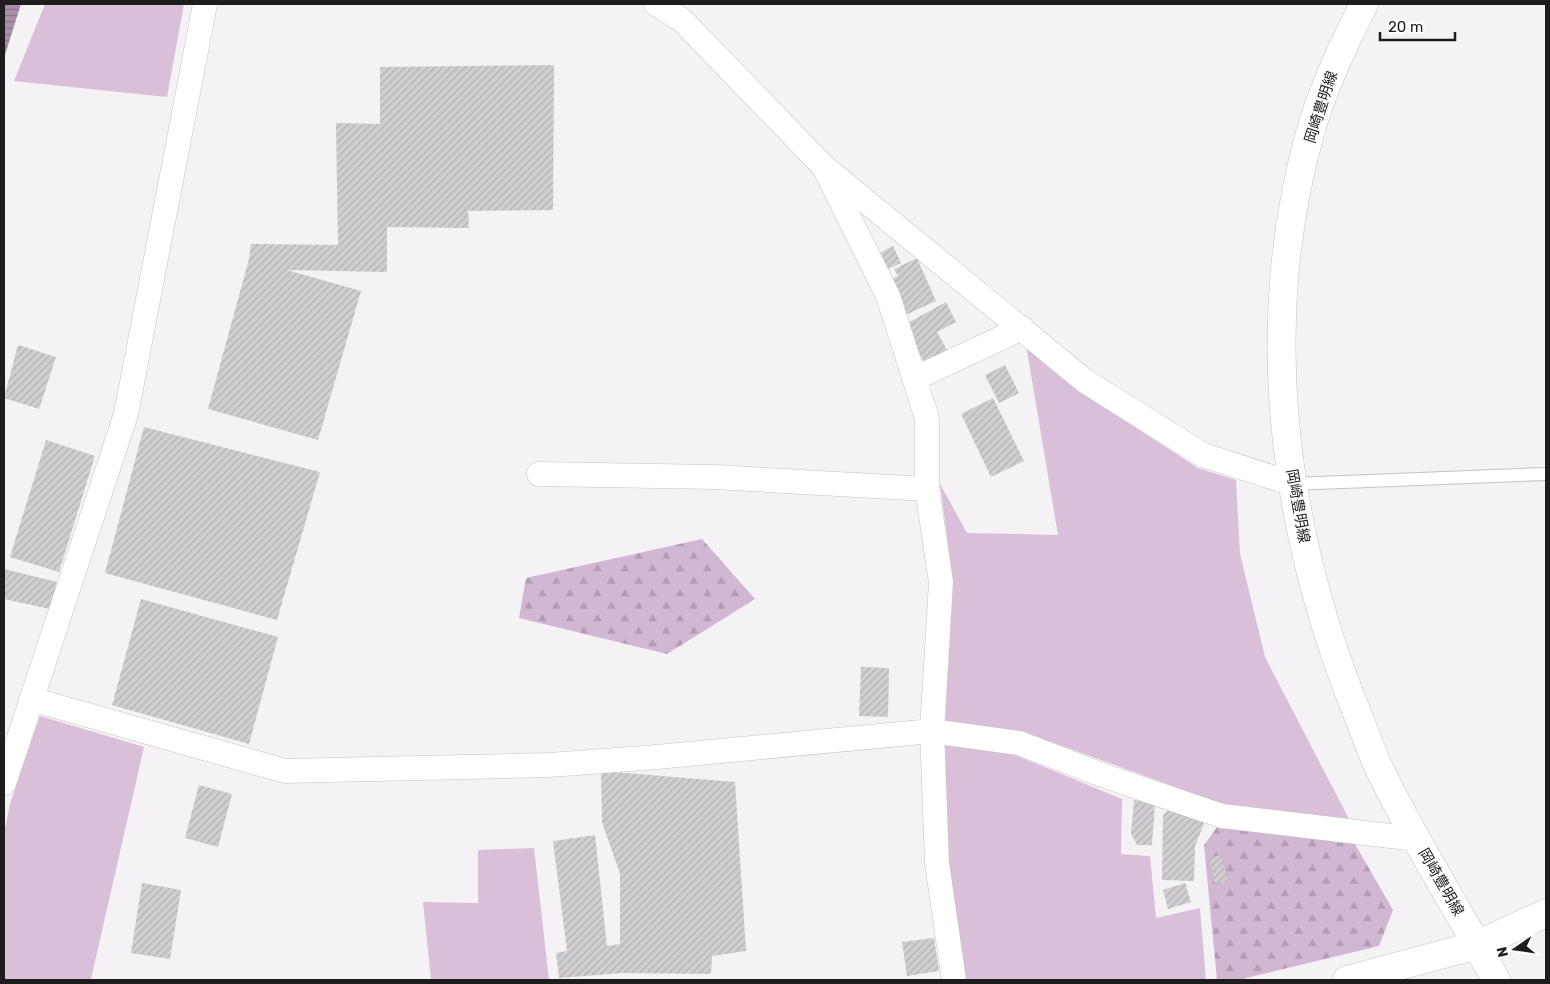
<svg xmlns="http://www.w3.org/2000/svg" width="1550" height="984" font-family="Rubik,'Noto Sans JP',sans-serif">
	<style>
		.grass { fill: #d9bfd8 }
		.forest { fill: url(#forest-firs) }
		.water { fill: url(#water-rules) }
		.building { fill: url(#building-hatch) }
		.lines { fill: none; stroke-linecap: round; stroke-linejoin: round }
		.lane-casing { stroke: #c5c2c4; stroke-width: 14 }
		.street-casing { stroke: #c5c2c4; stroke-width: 25 }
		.secondary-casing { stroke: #c5c2c4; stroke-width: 29 }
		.lane { stroke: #fff; stroke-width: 12 }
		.street { stroke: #fff; stroke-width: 24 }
		.secondary { stroke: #fff; stroke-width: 28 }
		.labels { text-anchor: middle; stroke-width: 4.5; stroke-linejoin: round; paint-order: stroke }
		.street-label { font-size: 15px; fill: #1e1c1d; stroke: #fff }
	</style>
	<defs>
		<pattern id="forest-firs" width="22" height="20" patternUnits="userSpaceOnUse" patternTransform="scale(1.25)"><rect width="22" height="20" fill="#d2b7d2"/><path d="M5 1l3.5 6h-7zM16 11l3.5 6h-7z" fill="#b49db4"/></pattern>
		<pattern id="water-rules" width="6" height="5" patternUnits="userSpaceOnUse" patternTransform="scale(1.25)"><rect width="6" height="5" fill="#a98fa8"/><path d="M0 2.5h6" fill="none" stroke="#897488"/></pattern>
		<pattern id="building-hatch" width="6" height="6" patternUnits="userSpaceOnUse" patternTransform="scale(1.25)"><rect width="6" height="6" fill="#d1ced1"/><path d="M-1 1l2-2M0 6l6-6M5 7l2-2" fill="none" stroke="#b3b0b3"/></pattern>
	</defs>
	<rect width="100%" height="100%" fill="#f5f2f5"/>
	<path class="grass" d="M45,4H184L167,97L14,81Z
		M1026,345L1076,389L1198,468L1236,480L1240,554L1265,657L1350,821L1222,804L1024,732L945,722L953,581L940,484L967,533L1058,535Z
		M40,716L144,747L91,979L4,980V834L10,804Z
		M945,745L1015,755L1122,799L1121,854L1150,856L1156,918L1200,908L1206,980H965L949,866Z
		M534,848L549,980H431L423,902L478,903V850Z"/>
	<path class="forest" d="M702,539L755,599L667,654L519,618L526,578Z
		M1218,826L1355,844L1393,910L1379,946L1238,980H1217L1204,845Z"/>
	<path class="water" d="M4,4H21L4,58Z"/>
	<path class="building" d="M554,65L553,210L468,211L469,228L387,227V272L287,270L361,291L318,440L208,409L249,259L251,244L338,245L336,123L380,124V67Z
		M893,246L901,263L881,272L874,256Z
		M917,258L936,301L901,317L885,282L898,276L894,269Z
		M946,302L956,322L937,332L947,350L924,362L904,325Z
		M18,345L56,357L39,409L4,398Z
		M1005,365L1019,393L999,403L985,375Z
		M993,398L1024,461L991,477L961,414Z
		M144,427L320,472L277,620L105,573Z
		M46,440L95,456L59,572L10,557Z
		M4,569L57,582L50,609L4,599Z
		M141,599L278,637L249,744L112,705Z
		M861,667L889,668L888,717L859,716Z
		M601,771L735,782L746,951L712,956L711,974L622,973L559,978L556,953L567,951L553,841L595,835L607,946L620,944V874L602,822Z
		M199,785L232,794L218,847L185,838Z
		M1134,800L1155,803L1152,845H1137L1131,834Z
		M1172,807L1206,819L1195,846L1194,881L1162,880L1163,815Z
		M1221,855L1228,881L1215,884L1209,858Z
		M142,883L181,890L170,959L131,953Z
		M1185,883L1191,902L1168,909L1163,890Z
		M934,938L939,971L907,976L902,942Z"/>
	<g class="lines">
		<defs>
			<path id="lane" d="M1293,484L1546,474"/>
			<path id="street" d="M656,4L682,20L824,167L1085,381L1203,455L1293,484
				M824,167L888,296L927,418V489L941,582L932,731L937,863L954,980
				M914,379L1022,328
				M539,474L715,477L927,489
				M31,699L285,771L549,765L657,757L932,731L1019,743L1102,775L1222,816L1416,839
				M4,783L126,414L205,4"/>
			<path id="secondary" d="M1364,4C1343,46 1323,88 1310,133C1257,323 1282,522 1353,703C1362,724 1369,746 1378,766C1413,840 1458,908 1496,980
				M1347,980L1477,945L1546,913"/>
		</defs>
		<use href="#lane" class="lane-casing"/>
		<use href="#street" class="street-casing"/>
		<use href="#secondary" class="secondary-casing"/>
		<use href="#lane" class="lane"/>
		<use href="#street" class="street"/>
		<use href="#secondary" class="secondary"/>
	</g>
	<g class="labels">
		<g class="street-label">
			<text transform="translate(1321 107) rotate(-72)" y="5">岡崎豊明線</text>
			<text transform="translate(1298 506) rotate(80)" y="5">岡崎豊明線</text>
			<text transform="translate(1441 882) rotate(60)" y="5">岡崎豊明線</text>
		</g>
	</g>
	<rect width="1550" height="984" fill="none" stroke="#1e1c1d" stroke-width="10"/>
	<g transform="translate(1515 949) rotate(257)" stroke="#ffffff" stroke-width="4" paint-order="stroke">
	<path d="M0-4L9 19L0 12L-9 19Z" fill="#1e1c1d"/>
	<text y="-8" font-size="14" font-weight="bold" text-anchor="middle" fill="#1e1c1d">N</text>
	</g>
	<path d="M1380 32v8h75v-8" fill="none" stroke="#1e1c1d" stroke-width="2.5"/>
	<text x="1388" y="32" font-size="15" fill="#1e1c1d" stroke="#ffffff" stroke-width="4" paint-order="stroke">20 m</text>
</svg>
